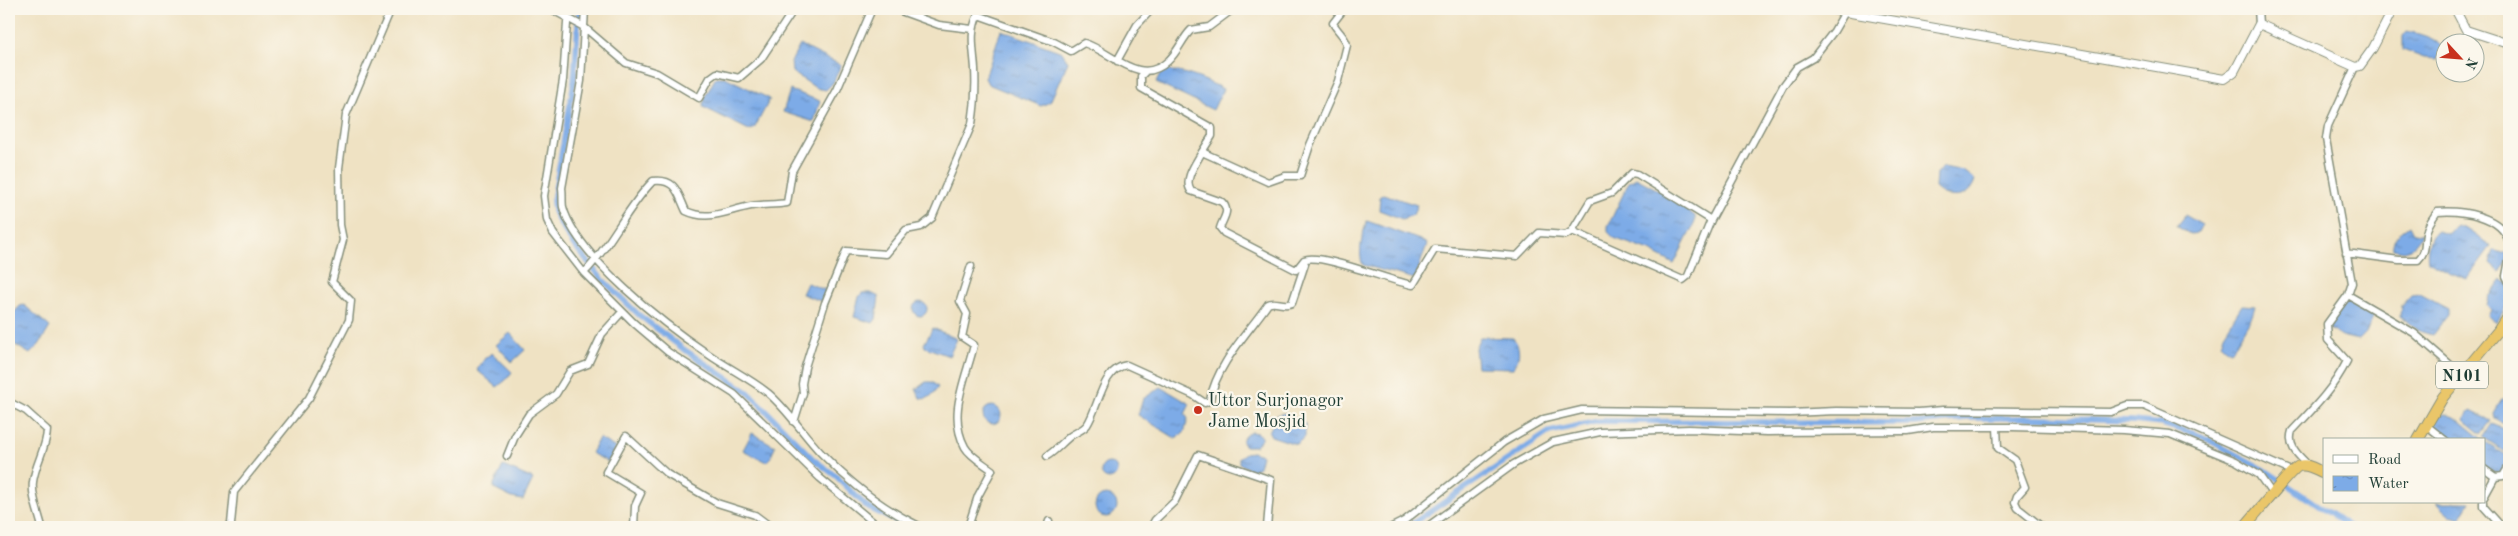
<svg xmlns="http://www.w3.org/2000/svg" width="2518" height="536" font-family="'Old Standard TT',serif">
	<style>
		.water { fill: url(#water-ripples); stroke: #4e748e }
		.lines { fill: none; stroke-linecap: round; stroke-linejoin: round }
		.canal { stroke: #7dabe7; stroke-width: 5.5 }
		.minor-casing { stroke: #87907c; stroke-width: 9 }
		.tertiary-casing { stroke: #87907c; stroke-width: 10 }
		.trunk-casing { stroke: #87907c; stroke-width: 12 }
		.minor { stroke: #fff; stroke-width: 6 }
		.tertiary { stroke: #fff; stroke-width: 8 }
		.trunk { stroke: #eac669; stroke-width: 10 }
		.poi-dot { fill: #c8321e; stroke: #fbf7ec; stroke-width: 2 }
		.labels { text-anchor: middle; stroke-width: 4.5; stroke-linejoin: round; paint-order: stroke }
		.shield { fill: #fbf7ec; stroke: #61756b; stroke-width: 1 }
		.shield-label { font-size: 16px; font-weight: bold; fill: #1f3d34 }
		.poi-label { font-size: 18px; fill: #1f3d34; stroke: #fbf7ec; text-anchor: start }
	</style>
	<defs>
		<pattern id="water-ripples" width="26" height="14" patternUnits="userSpaceOnUse" patternTransform="scale(1.25)"><rect width="26" height="14" fill="#7dabe7"/><path d="M2 4q2-2 4 0t4 0M15 11q2-2 4 0t4 0" fill="none" stroke="#668cbc"/></pattern>
	</defs>
	<rect width="100%" height="100%" fill="#fbf7ec"/>
	<filter id="ink" filterUnits="userSpaceOnUse"><feTurbulence type="fractalNoise" baseFrequency=".02" numOctaves="2"/><feDisplacementMap in="SourceGraphic" scale="10" xChannelSelector="R" yChannelSelector="G"/><feConvolveMatrix kernelMatrix="1 2 1 2 8 2 1 2 1" color-interpolation-filters="sRGB"/></filter>
	<filter id="wash" filterUnits="userSpaceOnUse"><feTurbulence type="fractalNoise" baseFrequency=".0096" numOctaves="4" result="noise"/><feDisplacementMap in="SourceGraphic" scale="20" xChannelSelector="R" yChannelSelector="G"/><feGaussianBlur stdDeviation="1.12" result="paint"/><feColorMatrix in="noise" values="0 0 0 0 0 0 0 0 0 0 0 0 0 0 0 0 0 1.4 0 .05"/><feComposite in="paint" operator="in"/></filter>
	<g filter="url(#wash)">
		<rect width="100%" height="100%" fill="#efe2c3"/>
		<path class="water" d="M1001,30L1062,52L1068,62L1050,102L1041,106L988,84L985,78Z
			M2407,31C2419,34 2434,37 2443,47L2437,59L2424,58L2403,50V36Z
			M800,45L841,65L833,83L826,90L816,88L792,72L791,62Z
			M1162,70C1185,71 1203,79 1223,89L1213,110L1156,83Z
			M716,77H725L770,99L754,129L749,130L703,107L705,97Z
			M790,90L820,101L814,122L783,112Z
			M1944,167L1963,171L1975,180C1969,200 1949,201 1935,188L1936,173Z
			M1636,178L1662,192L1695,216V222L1674,264L1650,251L1614,238L1608,232V226L1629,182Z
			M1383,194L1417,205L1413,215L1402,219L1379,210L1380,196Z
			M2185,215L2202,225L2198,233L2190,234L2176,226Z
			M1367,221L1420,240L1427,244L1415,279L1363,265C1357,254 1363,232 1367,221Z
			M2410,225L2414,233L2423,234L2411,249L2404,251L2393,249C2391,239 2402,231 2410,225Z
			M2457,226L2466,229L2491,246L2467,279L2449,272L2428,261C2426,252 2429,236 2437,231L2448,234Z
			M2494,250L2503,253L2508,251V258L2500,273L2490,264Z
			M2502,280L2509,284V301L2497,322L2488,316L2491,310L2487,305L2489,297Z
			M807,283L828,291L823,302L802,294Z
			M862,293H871L879,297L876,319L873,323L854,317L859,297Z
			M2420,294L2448,309V315L2432,335L2419,331L2400,316L2401,306L2411,295Z
			M2348,298L2375,312L2366,333L2359,340L2344,337L2329,329V323Z
			M913 309a7 7 0 1 1 14 0a7 7 0 1 1-14 0Z
			M24,305L50,327L39,345L30,354L9,341V318L20,306Z
			M2242,305L2255,306L2252,316L2233,349L2229,351L2221,344L2224,334Z
			M933,328L957,339L949,356L925,347L924,344Z
			M510,333L525,350L512,362L496,345Z
			M1480,337L1513,338C1521,347 1520,359 1513,368L1477,367L1475,348Z
			M492,353L512,372L506,380L497,387L477,370L485,358Z
			M926,382H932L938,387C933,394 929,401 920,398L916,389Z
			M1161,387L1190,404L1185,414L1188,419L1184,433L1175,438L1138,415L1143,399Z
			M2509,392V427L2495,419L2494,413L2501,401Z
			M983 415a9 9 0 1 1 18 0a9 9 0 1 1-18 0Z
			M2471,411L2491,421L2481,434L2464,420Z
			M1286,413L1305,424V437L1296,444L1271,436L1269,432L1277,415Z
			M2446,414L2456,418L2483,440C2464,440 2439,445 2434,422L2438,415Z
			M2492,424L2509,431V452L2507,453L2483,437Z
			M1252,432L1258,433L1262,438L1256,446H1245L1242,443C1243,436 1246,434 1252,432Z
			M752,433L775,446L771,457L766,462L743,450Z
			M599,438L616,448L608,462L591,453Z
			M2484,441L2509,457L2504,469L2498,474L2484,467Z
			M1252,452L1262,455L1259,467L1252,471L1239,463V458L1245,453Z
			M1101 471a8 8 0 1 1 16 0a8 8 0 1 1-16 0Z
			M503,466L533,479L523,500L512,498L494,489V484Z
			M1095 506a11 11 0 1 1 22 0a11 11 0 1 1-22 0Z
			M2436,502H2470L2460,519L2451,516Z"/>
		<g class="lines">
			<path class="canal" d="M579,9L574,82L553,201L554,211L559,222L573,244L603,280L639,315L682,348L748,392L813,459L836,476L867,507L908,527
				M1407,527L1549,432L1599,421L1914,423L1967,418H2039L2133,421L2162,424L2201,436L2265,470L2350,527"/>
		</g>
	</g>
	<g filter="url(#ink)">
		<g class="lines">
			<defs>
				<path id="minor" d="M551,9L584,27L626,63L657,73L699,98L710,78L717,73L739,78L761,59L794,9
					M568,9L563,80L544,196L547,220L553,233L584,273L634,323L668,352L734,394L820,478L879,527
					M585,9L581,81L562,188C563,194 562,202 563,207C576,256 666,326 708,354C728,368 749,378 768,393C788,410 803,434 821,453C850,483 883,509 921,527
					M895,9L939,25L972,29
					M977,9L978,15L1054,42L1071,51L1084,43C1111,51 1140,88 1168,61C1178,52 1182,39 1191,30L1209,27L1233,9
					M1344,9L1333,23C1337,31 1346,37 1347,45L1338,81L1310,145L1300,176H1285L1268,182L1202,152C1196,163 1183,180 1191,191L1222,202C1231,211 1223,218 1220,228L1224,233L1296,270L1304,260C1320,252 1392,282 1413,285L1435,249L1517,256L1539,233L1566,235L1572,231L1590,201L1612,193L1632,173L1637,174L1711,220L1783,86L1797,67L1813,58L1834,31L1845,12
					M2258,9L2259,24
					M1117,61L1137,25L1152,9
					M2355,67L2328,126L2326,139L2352,283L2348,295L2414,333L2462,375
					M1146,71L1141,76V88L1212,128V136L1202,152
					M1572,231L1683,280L1688,276L1711,220
					M2346,253L2399,260H2418C2427,251 2424,245 2426,234C2427,226 2432,219 2437,212C2460,210 2503,215 2509,243
					M2509,260L2506,276L2509,282
					M584,273C611,246 626,208 653,181C677,178 678,195 686,211C709,222 728,210 751,206C763,204 775,205 787,203L792,171L837,90L872,9
					M9,402L26,411L47,430C47,447 35,464 33,482C31,495 39,514 42,527
					M794,422L803,393L802,384L805,367L825,303L846,251L886,254L906,230L921,227L932,218L972,124C975,106 976,88 975,69C974,51 969,32 978,15
					M2426,425L2445,440
					M1997,427L1998,448L2015,460L2025,487L2017,496L2015,502L2018,508L2042,527
					M507,456L515,436L529,414L556,394L570,371L588,364L602,334L622,312
					M1047,456C1055,451 1061,444 1068,438C1074,432 1081,432 1087,425C1099,407 1102,368 1127,365L1193,395L1205,403L1210,400C1217,364 1247,334 1268,304C1275,300 1284,307 1292,303L1305,264
					M2308,465C2298,455 2287,446 2292,431C2313,409 2333,389 2347,361L2328,340L2327,324L2348,295
					M2484,469L2495,477L2484,497
					M2495,477L2503,476L2509,466
					M2483,502V506L2502,527
					M123,527H125
					M229,527L231,524L234,492L309,398L349,320L351,301L332,282L343,240L340,225L339,168L346,115L391,9
					M634,527L635,506L641,493L606,472L626,436L667,474L717,503L755,515L771,527
					M968,527L978,496L992,470C984,464 970,456 965,447C947,414 966,379 974,345L962,337L967,314L960,301L971,266
					M1047,527L1049,521
					M1151,527L1155,520L1175,501L1198,455L1271,480L1267,527
					M1392,527L1404,521L1504,442L1544,419L1582,410L1790,413L1836,411L1919,412L1943,410L2111,412L2127,406H2144L2291,471
					M1427,527L1514,464L1553,442L1600,432L1689,429L1767,432L1908,431L1933,427H2013L2124,430L2170,434L2236,461L2259,475L2273,495"/>
				<path id="tertiary" d="M1828,9L2224,79L2234,72L2259,24L2355,67L2360,66L2373,48L2393,9
					M2455,9L2466,30L2509,44"/>
				<path id="trunk" d="M2418,440L2443,397L2498,331L2509,314
					M2244,527C2254,517 2291,469 2299,466C2308,463 2316,470 2324,473"/>
			</defs>
			<use href="#minor" class="minor-casing"/>
			<use href="#tertiary" class="tertiary-casing"/>
			<use href="#trunk" class="trunk-casing"/>
			<use href="#minor" class="minor"/>
			<use href="#tertiary" class="tertiary"/>
			<use href="#trunk" class="trunk"/>
		</g>
	</g>
	<circle class="poi-dot" cx="1198" cy="410" r="5"/>
	<g class="labels">
		<rect class="shield" x="2436" y="361.5" width="52" height="27" rx="4"/>
		<g class="shield-label">
			<text x="2462" y="381">N101</text>
		</g>
		<g class="poi-label">
			<text x="1208" y="406">Uttor Surjonagor<tspan x="1208" dy="21">Jame Mosjid</tspan></text>
		</g>
	</g>
	<rect width="2518" height="536" fill="none" stroke="#fbf7ec" stroke-width="30"/>
	<rect x="2323" y="438" width="162" height="65" fill="#fbf7ec" stroke="#a3ada2"/>
	<rect x="2333" y="455" width="25" height="8" fill="#ffffff" stroke="#a3ada2"/>
	<text x="2368" y="464" font-size="15" fill="#1f3d34">Road</text>
	<rect x="2333" y="476" width="25" height="15" fill="url(#water-ripples)" stroke="#a3ada2"/>
	<text x="2368" y="488" font-size="15" fill="#1f3d34">Water</text>
	<g transform="translate(2460 58) rotate(116)"><circle r="24" fill="#fbf7ec" stroke="#a3ada2"/>
	<path d="M0-4L9 19L0 12L-9 19Z" fill="#c8321e"/>
	<text y="-8" font-size="14" font-weight="bold" text-anchor="middle" fill="#1f3d34">N</text>
	</g>
</svg>
